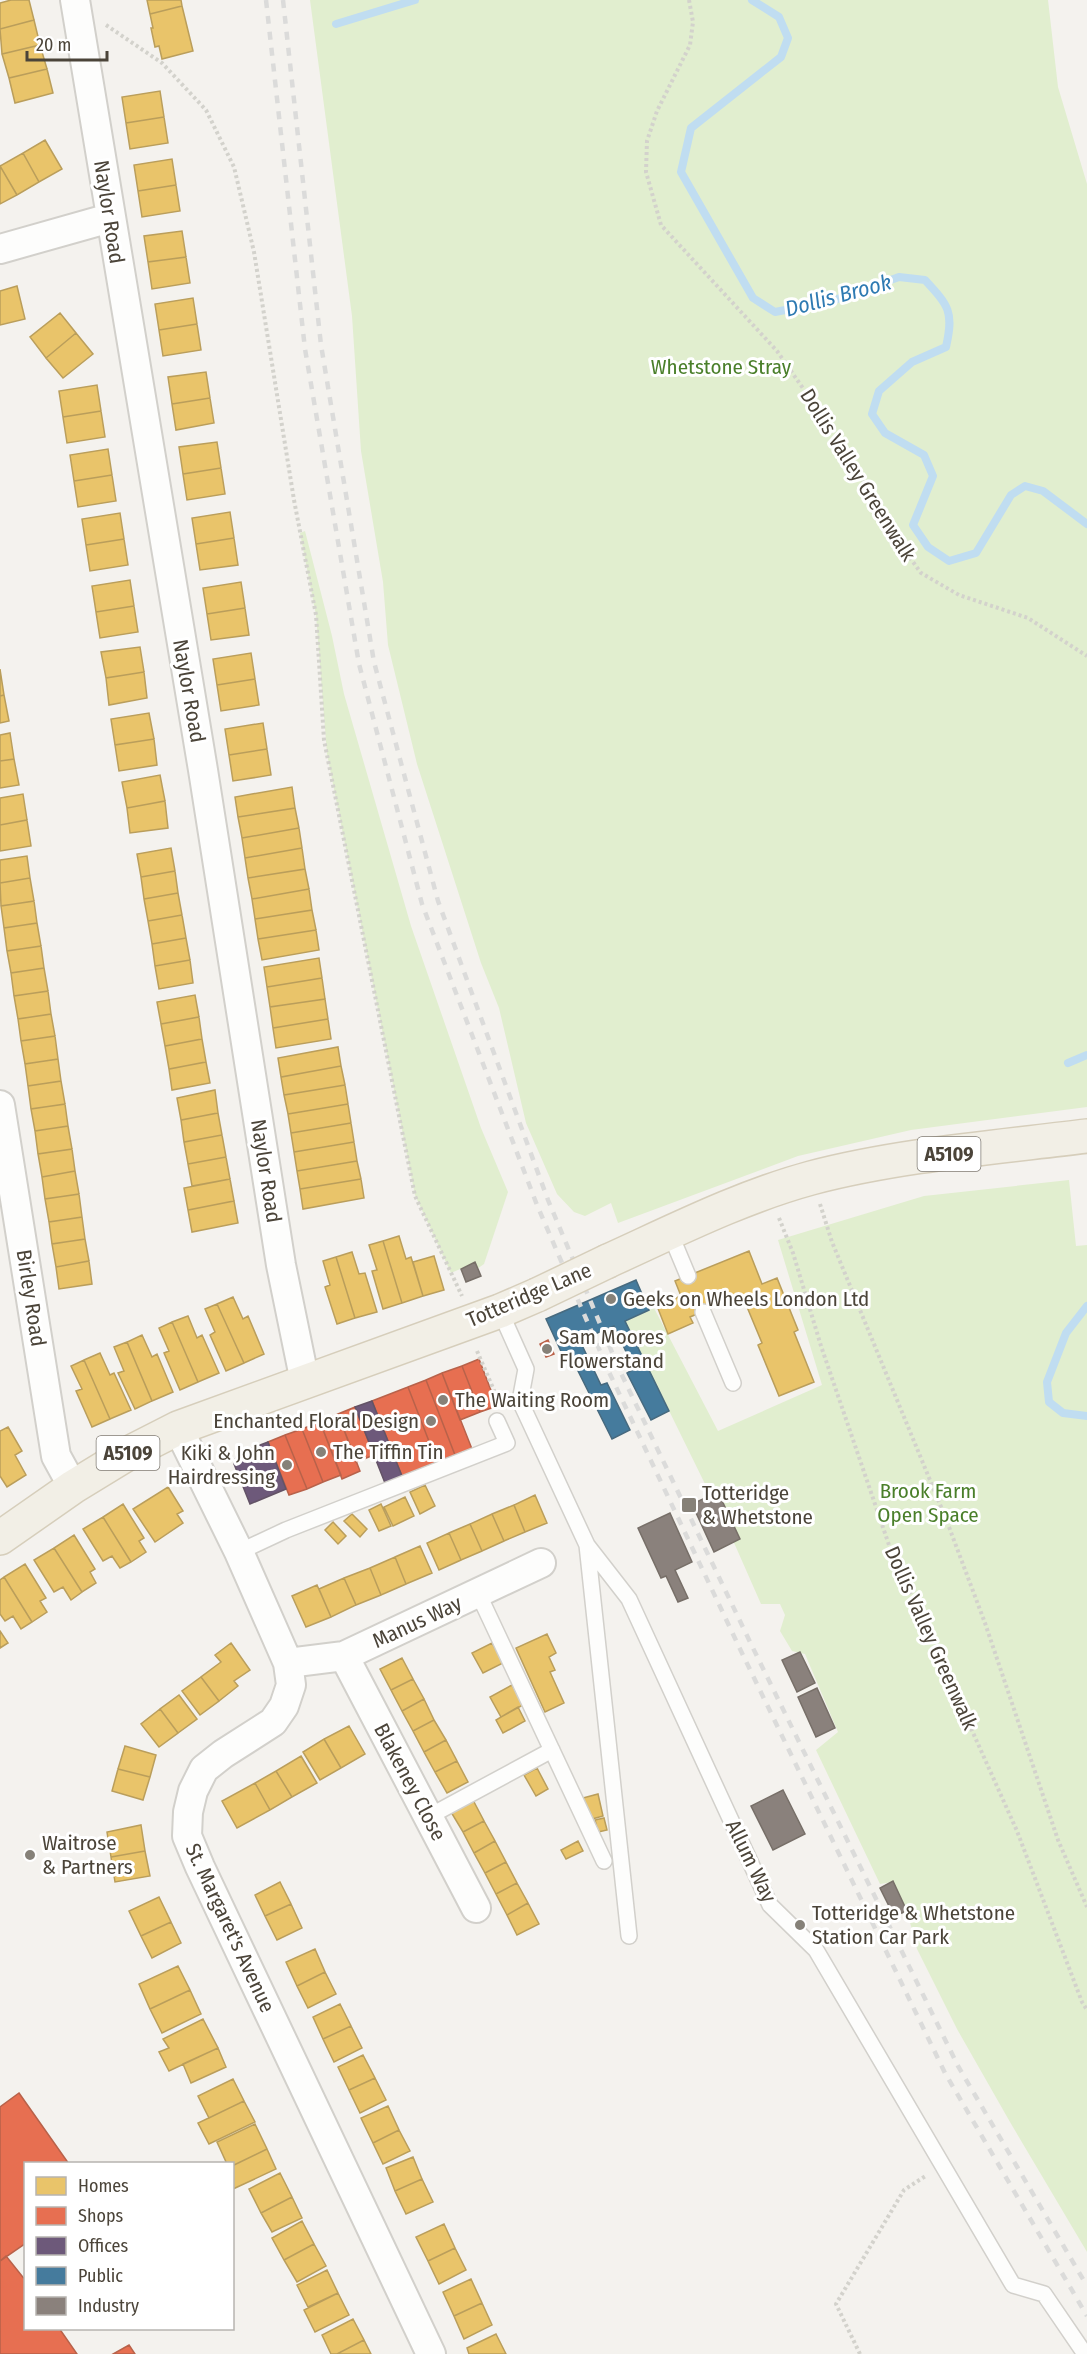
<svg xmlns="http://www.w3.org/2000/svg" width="1087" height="2354" font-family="'Fira Sans Condensed',sans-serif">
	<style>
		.green { fill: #e1eecf }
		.homes { fill: #e9c46a; stroke: #ba9e5b; stroke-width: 1.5 }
		.shops { fill: #e76f51; stroke: #b8624a; stroke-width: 1.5 }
		.offices { fill: #6d597a; stroke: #635366; stroke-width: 1.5 }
		.public { fill: #457b9d; stroke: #476a7f; stroke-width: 1.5 }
		.industry { fill: #8a817c; stroke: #776f68; stroke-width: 1.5 }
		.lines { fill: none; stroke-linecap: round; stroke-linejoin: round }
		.stream { stroke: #c0ddf1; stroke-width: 8 }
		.service-casing { stroke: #d2d0cb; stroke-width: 18 }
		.minor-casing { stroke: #d2d0cb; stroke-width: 32 }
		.primary-casing { stroke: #d6cebb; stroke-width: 36 }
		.path { stroke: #d3d2cc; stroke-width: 4; stroke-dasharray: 3 3; stroke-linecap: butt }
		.service { stroke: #fdfdfc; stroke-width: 15 }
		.minor { stroke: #fdfdfc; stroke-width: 28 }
		.primary { stroke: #f2efe6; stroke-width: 33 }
		.rail { stroke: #dbdbda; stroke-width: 4.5; stroke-dasharray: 8 8; stroke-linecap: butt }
		.primary-bridge-casing { stroke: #d6cebb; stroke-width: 36; stroke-linecap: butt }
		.primary-bridge { stroke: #f2efe6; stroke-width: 33 }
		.poi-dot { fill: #868178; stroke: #fff; stroke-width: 2 }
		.labels { text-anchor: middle; stroke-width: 6; stroke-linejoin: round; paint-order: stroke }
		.shield { fill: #fff; stroke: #817c74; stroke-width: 1.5 }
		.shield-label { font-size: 20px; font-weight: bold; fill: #4b4439 }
		.street-label { font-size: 21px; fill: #4b4439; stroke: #fff }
		.park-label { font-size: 21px; fill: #4a7f2a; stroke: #fff }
		.poi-label { font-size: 21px; fill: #4b4439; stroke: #fff; text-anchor: start }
		.water-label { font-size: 22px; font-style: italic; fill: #2e7ab2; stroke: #fff }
	</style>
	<rect width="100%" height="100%" fill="#f4f2ee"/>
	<path class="green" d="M310,0H1048L1058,87L1087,184V1107L911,1130L798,1156L618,1223L611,1203L585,1216L574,1212L557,1194L526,1123L499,1008L481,963L417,764L388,645L383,582L361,451L352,316Z
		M305,531L332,636L344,694L411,926L481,1128L508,1192L484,1264L477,1269L474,1263L451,1273L415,1195L327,754L316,615L300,533Z
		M1069,1180L1076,1246L1087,1245V2252L1010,2122L957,2029L917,1949L907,1911L893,1882L880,1884L816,1750L838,1732L805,1654L792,1651L780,1631L785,1615L780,1604H761L735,1545L625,1321L654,1308L718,1431L822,1385L778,1240L924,1196Z"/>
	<path class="homes" d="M11,0H29L34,20L0,29V3Z
		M147,0H181L182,6L150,14Z
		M182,6L193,51L162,59L159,46L155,47L151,28H153L150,14Z
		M34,20L40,45L2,54L0,29Z
		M40,45L47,69L9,78L2,54Z
		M47,69L53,93L15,103L9,78Z
		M160,91L164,117L126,123L122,97Z
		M164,117L168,143L130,149L126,123Z
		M45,140L62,169L39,182L23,153Z
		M23,153L39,182L17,195L0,166Z
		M172,159L176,185L138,191L134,165Z
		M0,166L17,195L0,204Z
		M176,185L180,211L142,217L138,191Z
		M182,231L186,257L148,262L144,236Z
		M186,257L190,283L152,289L148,262Z
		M17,286L25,319L0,325V291Z
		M193,298L197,324L159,330L155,304Z
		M60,313L76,333L46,358L30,337Z
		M197,324L201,350L163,356L159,330Z
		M76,333L93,354L63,378L46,358Z
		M206,372L210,398L172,404L168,377Z
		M97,385L101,411L63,417L59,391Z
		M210,398L214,423L176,430L172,404Z
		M101,411L105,437L67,443L63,417Z
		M217,442L221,468L183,474L179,447Z
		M108,449L112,475L74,481L70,455Z
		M221,468L225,494L187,500L183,474Z
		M112,475L116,501L78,507L74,481Z
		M230,512L234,538L196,544L192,518Z
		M120,513L124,539L86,545L82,519Z
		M234,538L238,565L200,570L196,544Z
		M124,539L128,565L90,571L86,545Z
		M130,580L134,606L96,612L92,586Z
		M241,582L245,608L207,614L203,588Z
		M134,606L138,632L100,638L96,612Z
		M245,608L249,635L211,640L207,614Z
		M140,647L144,672L106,678L101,652Z
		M251,653L255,679L217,685L213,659Z
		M0,669L4,695L0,696Z
		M144,672L147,698L109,705L106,678Z
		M255,679L259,705L221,711L217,685Z
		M4,695L9,721L0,723V696Z
		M149,713L154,739L115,745L111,719Z
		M263,723L267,749L229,755L225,729Z
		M10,733L14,759L0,761V735Z
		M154,739L157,765L119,771L115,745Z
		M267,749L271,775L233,781L229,755Z
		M14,759L19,785L0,788V761Z
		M160,775L165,801L127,808L122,782Z
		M292,787L295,808L238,817L235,797Z
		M23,794L27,820L0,825V798Z
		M165,801L168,828L130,833L127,808Z
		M295,808L299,828L242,838L238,817Z
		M27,820L31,846L0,851V825Z
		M299,828L302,848L245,858L242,838Z
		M171,848L175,871L141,877L137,854Z
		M302,848L305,869L248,878L245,858Z
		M27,856L30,878L0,883V860Z
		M305,869L309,889L252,899L248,878Z
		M175,871L178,893L144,899L141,877Z
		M30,878L34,901L1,906L0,883Z
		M309,889L312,910L255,919L252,899Z
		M178,893L182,915L148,921L144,899Z
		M34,901L37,923L4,928L1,906Z
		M312,910L316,930L258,939L255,919Z
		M182,915L186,938L152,944L148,921Z
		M37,923L41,946L7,951L4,928Z
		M316,930L319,950L262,960L258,939Z
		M186,938L190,960L155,966L152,944Z
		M41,946L44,968L11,973L7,951Z
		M319,958L322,978L267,987L264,967Z
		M190,960L193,983L159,989L155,966Z
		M44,968L48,991L14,996L11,973Z
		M322,978L325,999L270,1007L267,987Z
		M48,991L51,1014L18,1019L14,996Z
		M195,995L199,1017L161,1024L157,1002Z
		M325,999L328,1019L273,1028L270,1007Z
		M51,1014L55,1036L21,1041L18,1019Z
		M199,1017L202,1039L165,1046L161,1024Z
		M328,1019L331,1039L276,1048L273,1028Z
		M55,1036L58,1059L25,1064L21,1041Z
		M202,1039L206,1062L169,1069L165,1046Z
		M338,1047L341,1066L281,1077L278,1058Z
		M58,1059L61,1081L28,1086L25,1064Z
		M206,1062L210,1083L172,1090L169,1069Z
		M341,1066L345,1085L284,1095L281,1077Z
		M61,1081L65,1104L31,1109L28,1086Z
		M345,1085L348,1104L288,1114L284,1095Z
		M215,1090L218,1113L181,1120L177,1098Z
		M65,1104L68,1126L35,1131L31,1109Z
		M348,1104L351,1123L291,1133L288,1114Z
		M218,1113L222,1135L184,1142L181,1120Z
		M351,1123L354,1142L294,1152L291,1133Z
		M68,1126L72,1149L38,1154L35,1131Z
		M222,1135L226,1157L188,1164L184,1142Z
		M354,1142L357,1161L297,1171L294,1152Z
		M72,1149L75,1171L42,1177L38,1154Z
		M226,1157L230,1179L192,1186L188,1164Z
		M357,1161L361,1179L300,1189L297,1171Z
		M75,1171L79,1194L45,1199L42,1177Z
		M230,1179L234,1201L188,1210L184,1188Z
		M361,1179L364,1198L303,1209L300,1189Z
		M79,1194L82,1217L49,1222L45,1199Z
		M234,1201L238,1223L192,1232L188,1210Z
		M82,1217L85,1239L52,1244L49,1222Z
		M399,1236L406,1259L411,1257L423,1296L402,1303L383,1241Z
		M85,1239L89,1261L56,1267L52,1244Z
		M383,1241L402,1303L383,1309L372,1271L377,1270L369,1245Z
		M749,1251L762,1284L777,1278L798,1330L794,1332L814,1382L779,1396L758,1345L762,1343L742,1295L690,1317L693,1323L668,1334L657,1306L681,1296L675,1281Z
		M352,1252L359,1274L365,1273L377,1312L355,1318L336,1257Z
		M434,1256L444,1290L423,1296L413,1262Z
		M336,1257L355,1318L337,1324L325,1287L330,1285L323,1261Z
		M89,1261L92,1284L59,1289L56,1267Z
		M233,1297L243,1319L248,1316L264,1354L244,1363L217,1304Z
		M217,1304L244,1363L226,1371L210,1335L215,1332L205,1309Z
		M188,1316L197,1338L202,1335L219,1373L198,1382L172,1322Z
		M172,1322L198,1382L180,1390L164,1353L169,1351L159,1328Z
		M142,1335L152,1357L157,1354L173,1392L152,1401L127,1342Z
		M127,1342L152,1401L135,1409L118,1373L124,1371L114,1347Z
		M100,1353L110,1375L114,1373L131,1410L110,1419L84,1360Z
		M84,1360L110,1419L92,1427L76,1391L82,1389L71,1366Z
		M8,1427L22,1451L15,1455L26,1475L7,1487L0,1476V1431Z
		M425,1485L435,1506L420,1514L410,1492Z
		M168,1487L183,1511L177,1514L183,1523L155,1542L133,1509Z
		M535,1495L547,1523L525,1532L514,1505Z
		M405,1497L414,1516L393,1526L384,1507Z
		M123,1504L144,1538L139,1541L146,1552L131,1562L103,1517Z
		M381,1504L391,1526L379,1531L369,1510Z
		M514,1505L525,1532L504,1541L492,1514Z
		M352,1514L367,1529L360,1537L344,1521Z
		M492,1514L504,1541L482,1551L470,1524Z
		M103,1517L131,1562L120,1568L112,1556L103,1561L83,1529Z
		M333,1522L346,1536L338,1544L325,1530Z
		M470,1524L482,1551L461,1560L449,1533Z
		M449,1533L461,1560L439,1570L427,1543Z
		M74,1535L95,1569L90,1572L96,1583L82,1592L54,1548Z
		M420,1546L432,1573L406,1584L395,1557Z
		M54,1548L82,1592L71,1600L63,1587L54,1592L34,1560Z
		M395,1557L406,1584L381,1595L370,1568Z
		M25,1564L46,1598L40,1601L47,1612L32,1622L4,1577Z
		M370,1568L381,1595L356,1605L344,1578Z
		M4,1577L32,1622L21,1629L13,1616L5,1621L0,1614V1580Z
		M344,1578L356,1605L331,1617L319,1589Z
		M317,1585L331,1617L306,1627L292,1596Z
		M0,1631L8,1643L0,1648Z
		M547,1634L556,1653L549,1657L555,1670L550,1672L564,1703L545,1712L516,1648Z
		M231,1643L250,1670L234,1681L238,1686L219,1701L201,1677L221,1662L215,1655Z
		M492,1643L503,1663L483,1673L472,1653Z
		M402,1658L413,1679L391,1690L380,1669Z
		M201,1677L219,1701L200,1715L182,1691Z
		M413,1679L424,1699L402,1711L391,1690Z
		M512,1685L523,1705L501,1717L490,1697Z
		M179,1695L197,1719L178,1733L160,1709Z
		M424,1699L434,1720L413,1731L402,1711Z
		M518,1707L525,1721L503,1733L496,1720Z
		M160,1709L178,1733L159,1747L141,1724Z
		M434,1720L446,1740L424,1752L413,1731Z
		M349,1726L365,1754L341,1768L324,1739Z
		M324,1739L341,1768L320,1780L303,1752Z
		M446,1740L457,1761L435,1772L424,1752Z
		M125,1746L156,1755L150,1777L118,1769Z
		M301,1756L317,1783L292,1797L276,1771Z
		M457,1761L468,1782L447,1793L435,1772Z
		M537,1768L548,1789L536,1796L524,1775Z
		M118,1769L150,1777L143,1800L112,1791Z
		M276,1771L292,1797L270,1810L255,1783Z
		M255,1783L270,1810L237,1828L222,1801Z
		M598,1794L603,1816L592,1819L583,1798Z
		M473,1800L484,1821L463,1832L451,1812Z
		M604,1818L607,1830L598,1832L595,1820Z
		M484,1821L495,1841L474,1853L463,1832Z
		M141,1825L145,1851L111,1857L107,1832Z
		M495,1841L506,1862L485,1873L474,1853Z
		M578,1841L583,1851L566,1859L561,1850Z
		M145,1851L150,1876L115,1882L111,1857Z
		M506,1862L517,1883L496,1894L485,1873Z
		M280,1882L291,1904L265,1916L255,1895Z
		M517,1883L528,1903L507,1915L496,1894Z
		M159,1897L171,1922L141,1936L129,1911Z
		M528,1903L539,1924L517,1935L507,1915Z
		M291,1904L302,1928L277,1940L265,1916Z
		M171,1922L181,1943L152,1958L141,1936Z
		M315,1949L325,1972L297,1986L286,1962Z
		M178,1966L190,1990L150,2009L139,1984Z
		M325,1972L336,1994L308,2008L297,1986Z
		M190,1990L201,2014L162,2033L150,2009Z
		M340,2004L351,2026L323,2039L313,2017Z
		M203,2019L218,2048L169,2071L159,2052L169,2048L163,2039Z
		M351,2026L362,2048L334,2062L323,2039Z
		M218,2048L226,2067L191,2083L183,2064Z
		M363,2055L375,2078L349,2090L338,2067Z
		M375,2078L386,2100L360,2113L349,2090Z
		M233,2079L244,2101L209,2118L198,2096Z
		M244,2101L255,2122L209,2144L198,2123Z
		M388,2106L399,2130L373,2143L361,2118Z
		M255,2124L267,2149L232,2166V2164H227L217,2142Z
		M399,2130L410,2151L383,2164L373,2143Z
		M267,2149L276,2169L233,2189L232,2166Z
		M413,2157L422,2179L395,2191L386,2168Z
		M280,2173L292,2197L261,2213L249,2189Z
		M422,2179L433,2202L406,2214L395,2191Z
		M292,2197L302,2218L272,2232L261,2213Z
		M302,2221L314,2244L284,2260L272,2238Z
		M444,2224L455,2248L428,2261L416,2237Z
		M314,2244L326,2266L297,2282L284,2260Z
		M455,2248L466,2270L439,2284L428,2261Z
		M327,2270L338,2293L308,2307L297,2285Z
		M471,2279L482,2303L454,2316L443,2292Z
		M338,2293L349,2315L315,2332L304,2310Z
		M482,2303L492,2325L464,2339L454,2316Z
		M353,2319L364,2340L337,2354H331L322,2335Z
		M496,2334L506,2354H469L467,2348Z
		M364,2340L371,2354H337Z"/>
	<path class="shops" d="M548,1340L554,1354L546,1357L540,1344Z
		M479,1359L497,1406L480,1412L462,1366Z
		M462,1366L480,1412L460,1420L442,1373Z
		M442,1373L472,1449L455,1455L426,1380Z
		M426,1380L455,1455L437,1462L408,1387Z
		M408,1387L437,1462L402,1476L372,1401Z
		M355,1407L374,1455L356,1462L338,1414Z
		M338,1414L360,1471L342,1479L320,1422Z
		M320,1422L341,1475L323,1482L302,1429Z
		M302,1429L323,1482L307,1489L285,1435Z
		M285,1435L307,1489L289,1495L268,1442Z
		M19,2093L69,2164H26V2243L0,2261V2107Z
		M6,2256L26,2281V2328H59L77,2354H0V2261Z
		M129,2345L135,2354H113Z"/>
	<path class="offices" d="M372,1401L402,1476L385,1483L355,1407Z
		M268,1442L286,1489L250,1504L234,1464L237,1454Z"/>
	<path class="public" d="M636,1280L649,1310L625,1321L669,1411L651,1420L627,1373L634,1369L614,1326L585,1338L580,1341L601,1385L607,1383L630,1430L612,1439L571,1357L565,1360L546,1319Z"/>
	<path class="industry" d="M475,1262L481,1276L466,1282L461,1269Z
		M718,1492L740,1539L714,1552L692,1504Z
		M670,1513L692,1562L675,1570L688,1598L678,1602L666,1576L661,1578L638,1528Z
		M800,1652L815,1683L797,1692L782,1660Z
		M817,1688L835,1728L816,1737L798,1697Z
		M783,1790L805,1834L773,1850L751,1806Z
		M893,1881L907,1911L894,1916L880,1888Z"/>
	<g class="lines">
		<path class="stream" d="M752,0L779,17L788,38L781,57L691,128L681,172L753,298L775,312L832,301L899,277L925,280C949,306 954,312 946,347L912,362L879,391L872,414L885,433L924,455L933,476L913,525L928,547L949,561L976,553L1011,495L1025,486L1043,491L1087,524
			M336,24L415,0
			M1068,1063L1087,1055
			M1087,1306L1066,1333L1047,1382L1049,1402L1063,1413L1087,1416"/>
		<defs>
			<path id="service" d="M670,1233L688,1276
				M500,1311L526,1369L520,1401L587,1545L629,1599L770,1905L816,1950L1013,2285L1044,2294L1085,2354
				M703,1312L733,1383
				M587,1545L629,1936
				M239,1552L286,1530L507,1443L497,1421
				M478,1593L604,1861
				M428,1817L552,1750"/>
			<path id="minor" d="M75,0L203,770L281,1265L305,1382
				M0,249L110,218
				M0,1105L56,1456L73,1487
				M178,1428L239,1552L288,1663L291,1685L284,1706L273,1722L223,1754L204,1769L193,1791L188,1812L187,1836L200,1867L431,2354
				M344,1656L476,1908
				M288,1663L344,1656L541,1563"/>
			<path id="primary" d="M608,1261C674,1231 741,1197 811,1178C898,1155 998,1147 1087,1136
				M0,1538L73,1487L127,1454L178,1428L500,1311L537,1295"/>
		</defs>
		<use href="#service" class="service-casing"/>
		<use href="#minor" class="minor-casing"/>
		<use href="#primary" class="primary-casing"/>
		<path class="path" d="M689,0L693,22L690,45L657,111L647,141L646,172L661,225L777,351L844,447L890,530L921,573L959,595L1028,618L1087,656
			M106,25L162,63L206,110L234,167L254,252L294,500L316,615L324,740L415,1196L462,1296
			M820,1204L832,1242L946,1519L985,1623L1058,1840L1087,1907
			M779,1218L793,1253L821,1346L889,1545L1017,1831L1082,2002L1087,2010
			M477,1351L499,1402
			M860,2354L836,2304L904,2190L927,2175"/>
		<use href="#service" class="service"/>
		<use href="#minor" class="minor"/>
		<use href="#primary" class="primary"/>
		<path class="rail" d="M266,0L305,349L359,664L422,904L537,1205L609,1372L741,1651L945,2073L1087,2316
			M283,0L321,345L374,662L438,901L548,1200L619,1369L752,1646L958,2066L1087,2286"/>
		<defs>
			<path id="primary-bridge" d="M537,1295L608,1261"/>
		</defs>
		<use href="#primary-bridge" class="primary-bridge-casing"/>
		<use href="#primary-bridge" class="primary-bridge"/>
	</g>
	<g class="poi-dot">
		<circle cx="611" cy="1299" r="6"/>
		<circle cx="547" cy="1349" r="6"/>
		<circle cx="443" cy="1400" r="6"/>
		<circle cx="431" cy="1421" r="6"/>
		<circle cx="321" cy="1452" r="6"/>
		<circle cx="287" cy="1465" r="6"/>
		<rect x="681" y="1497" width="16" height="16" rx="3"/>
		<circle cx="30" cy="1855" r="6"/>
		<circle cx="800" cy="1925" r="6"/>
	</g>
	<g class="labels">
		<g class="shield">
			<rect x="917.5" y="1137" width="63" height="34" rx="4.5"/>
			<rect x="96.5" y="1436" width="63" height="34" rx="4.5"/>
		</g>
		<g class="shield-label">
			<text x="949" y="1161">A5109</text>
			<text x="128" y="1460">A5109</text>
		</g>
		<g class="street-label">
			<text transform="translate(109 212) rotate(81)" y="7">Naylor Road</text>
			<text transform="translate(858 475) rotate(58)" y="7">Dollis Valley Greenwalk</text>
			<text transform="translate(189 691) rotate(80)" y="7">Naylor Road</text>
			<text transform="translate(266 1171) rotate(81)" y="7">Naylor Road</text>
			<text transform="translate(529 1295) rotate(-23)" y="7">Totteridge Lane</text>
			<text transform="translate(31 1298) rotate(81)" y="7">Birley Road</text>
			<text transform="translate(417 1622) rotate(-25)" y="7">Manus Way</text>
			<text transform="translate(931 1638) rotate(66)" y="7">Dollis Valley Greenwalk</text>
			<text transform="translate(410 1782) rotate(62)" y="7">Blakeney Close</text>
			<text transform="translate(751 1861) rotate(64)" y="7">Allum Way</text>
			<text transform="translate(230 1928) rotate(65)" y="7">St. Margaret's Avenue</text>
		</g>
		<g class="park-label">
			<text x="721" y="374">Whetstone Stray</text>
			<text x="928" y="1498">Brook Farm<tspan x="928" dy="24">Open Space</tspan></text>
		</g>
		<g class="poi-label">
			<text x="623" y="1306">Geeks on Wheels London Ltd</text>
			<text x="559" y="1344">Sam Moores<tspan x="559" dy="24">Flowerstand</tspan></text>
			<text x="455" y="1407">The Waiting Room</text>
			<text x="419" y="1428" text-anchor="end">Enchanted Floral Design</text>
			<text x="333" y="1459">The Tiffin Tin</text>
			<text x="275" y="1460" text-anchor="end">Kiki &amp; John<tspan x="275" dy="24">Hairdressing</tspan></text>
			<text x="702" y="1500">Totteridge<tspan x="702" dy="24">&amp; Whetstone</tspan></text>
			<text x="42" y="1850">Waitrose<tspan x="42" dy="24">&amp; Partners</tspan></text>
			<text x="812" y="1920">Totteridge &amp; Whetstone<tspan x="812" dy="24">Station Car Park</tspan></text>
		</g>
		<g class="water-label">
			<text transform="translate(838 295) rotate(-15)" y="8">Dollis Brook</text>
		</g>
	</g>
	<rect x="24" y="2162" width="210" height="168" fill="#ffffff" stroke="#b7b4b0" stroke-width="1.5"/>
	<rect x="36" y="2177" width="30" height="18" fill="#e9c46a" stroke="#b7b4b0" stroke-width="1.5"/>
	<text x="78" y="2192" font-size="18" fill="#4b4439">Homes</text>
	<rect x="36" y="2207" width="30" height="18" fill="#e76f51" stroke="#b7b4b0" stroke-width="1.5"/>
	<text x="78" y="2222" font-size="18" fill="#4b4439">Shops</text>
	<rect x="36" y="2237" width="30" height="18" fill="#6d597a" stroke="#b7b4b0" stroke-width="1.5"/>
	<text x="78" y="2252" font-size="18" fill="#4b4439">Offices</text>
	<rect x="36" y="2267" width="30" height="18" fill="#457b9d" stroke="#b7b4b0" stroke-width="1.5"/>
	<text x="78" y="2282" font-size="18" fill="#4b4439">Public</text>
	<rect x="36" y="2297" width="30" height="18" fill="#8a817c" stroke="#b7b4b0" stroke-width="1.5"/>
	<text x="78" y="2312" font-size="18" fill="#4b4439">Industry</text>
	<path d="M27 51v9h80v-9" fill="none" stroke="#4b4439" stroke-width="3"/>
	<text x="36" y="51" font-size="18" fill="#4b4439" stroke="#ffffff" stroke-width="4.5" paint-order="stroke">20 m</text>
</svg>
